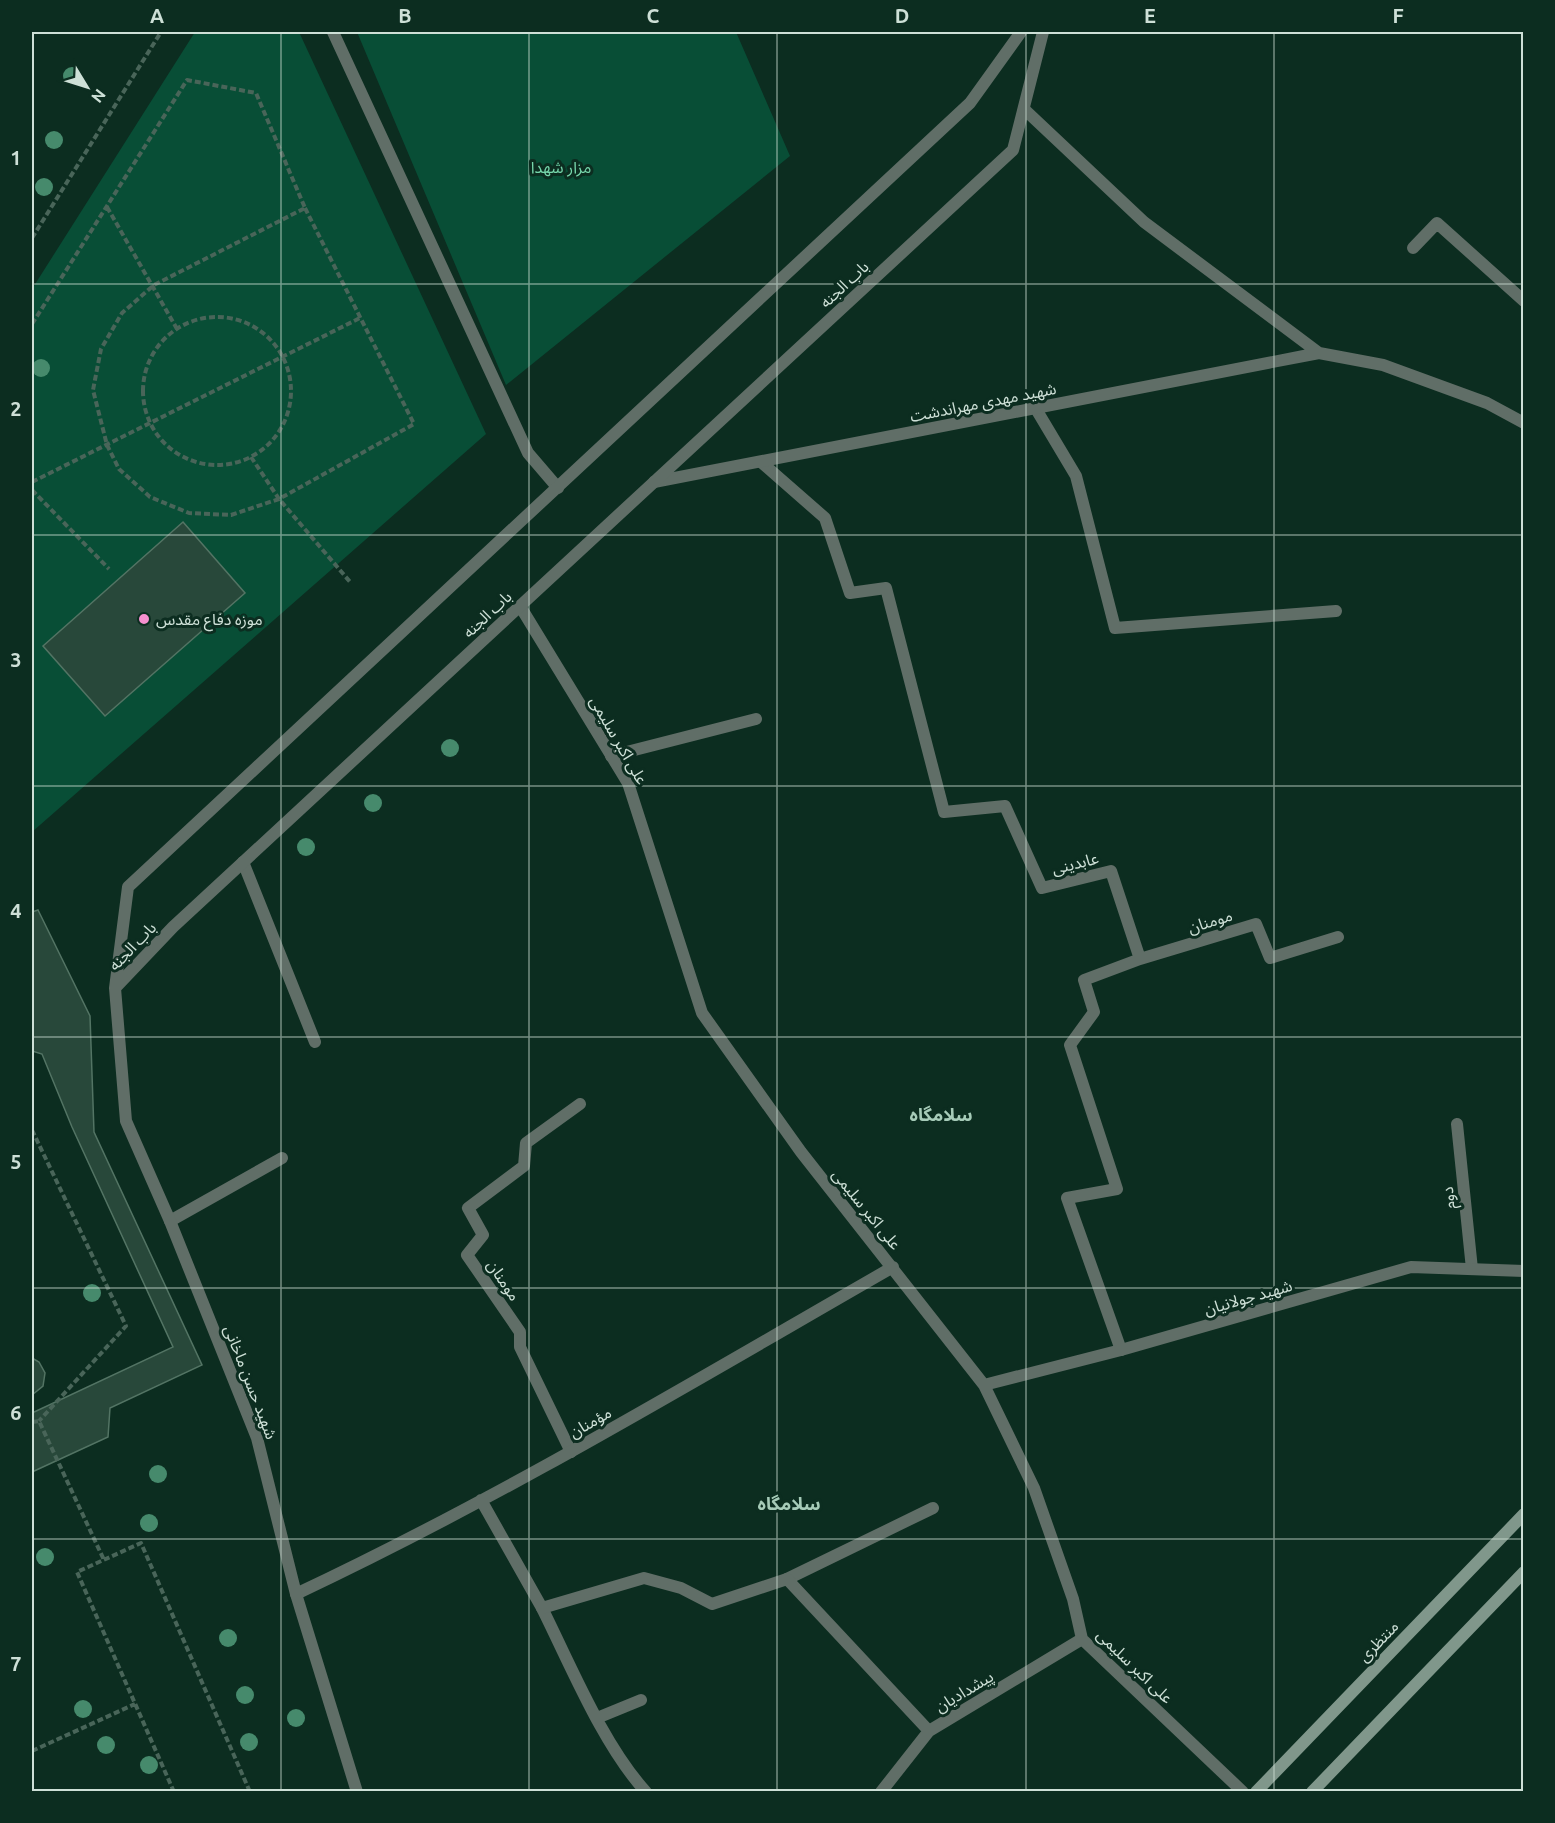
<svg xmlns="http://www.w3.org/2000/svg" width="1555" height="1823" font-family="Ubuntu,'Noto Sans Arabic',sans-serif">
	<style>
		.green { fill: #084e36 }
		.building { fill: #28483a; stroke: #537464; stroke-width: 1.5 }
		.lines { fill: none; stroke-linecap: round; stroke-linejoin: round }
		.path { stroke: #496559; stroke-width: 4; stroke-dasharray: 6 3; stroke-linecap: butt }
		.service { stroke: #606e67; stroke-width: 12 }
		.minor { stroke: #606e67; stroke-width: 12 }
		.tertiary { stroke: #606e67; stroke-width: 12 }
		.secondary { stroke: #80978b; stroke-width: 12 }
		.tree { fill: #468a6c }
		.grid { fill: none; stroke: #cee0d7; stroke-width: 1.5; stroke-opacity: 0.55 }
		.poi-dot { fill: #f690cf; stroke: #0c2d20; stroke-width: 2 }
		.labels { text-anchor: middle; stroke-width: 6; stroke-linejoin: round; paint-order: stroke }
		.park-label { font-size: 16px; fill: #76d6ab; stroke: #0c2d20 }
		.street-label { font-size: 16px; fill: #cee0d7; stroke: #0c2d20 }
		.poi-label { font-size: 16px; fill: #cee0d7; stroke: #0c2d20; text-anchor: start }
		.neighbourhood-label { font-size: 18px; font-weight: bold; fill: #a6cbb8; stroke: #0c2d20 }
		.neatline { fill: none; stroke: #cee0d7; stroke-width: 2 }
		.grid-label { font-size: 20px; text-anchor: middle; font-weight: bold; fill: #cee0d7 }
	</style>
	<rect width="100%" height="100%" fill="#0c2d20"/>
	<path class="green" d="M195,32H299L486,434L32,832V289Z
		M357,32H736L790,156L506,385Z"/>
	<path class="building" d="M183,522L245,593L105,716L43,646Z
		M38,910L90,1016L94,1132L202,1365L110,1408L108,1437L32,1472V1413L173,1347L72,1127L42,1054L32,1051V912Z
		M32,1358L39,1362L45,1373L43,1386L32,1395Z"/>
	<g class="lines">
		<path class="path" d="M107,207L177,329
			M305,208L414,424L279,499L231,515L189,513L150,497L119,469L107,445L93,390L101,349L122,313L154,285Z
			M32,238L161,32
			M143 391a74 74 0 1 1 148 0a74 74 0 1 1-148 0Z
			M32,324L187,80L256,93L305,208
			M251,457L279,499L351,583
			M32,482L360,318
			M32,490L109,569
			M32,1130L126,1326L39,1421
			M32,1422L39,1421L104,1560
			M32,1751L135,1704
			M174,1792L77,1572L141,1543L250,1792"/>
		<path class="service" d="M1413,248L1437,223L1524,301
			M1036,409L1076,476L1115,628L1336,611
			M761,462L825,518L850,593L886,588L944,812L1005,806L1042,888L1111,871L1140,959L1084,980L1094,1012L1070,1045L1117,1189L1067,1198L1121,1350
			M611,756L756,719
			M243,862L315,1042
			M1140,959L1256,924L1270,958L1338,937
			M1457,1124L1472,1269
			M571,1452L520,1347V1332L467,1255L483,1235L468,1208L524,1166L526,1143L580,1104
			M787,1579L933,1508
			M542,1608C571,1666 603,1745 646,1792
			M597,1718L641,1700"/>
		<path class="minor" d="M333,32L528,453L558,488
			M1024,109L1144,222L1319,353L1383,365L1487,403L1524,423
			M654,482L1319,353
			M520,606L628,783L702,1013L801,1152L984,1385L1034,1488L1073,1599L1082,1639L1243,1792
			M170,1221L282,1158
			M984,1385L1121,1350L1411,1267L1524,1271
			M481,1500L542,1608L644,1578L681,1588L712,1604L787,1579L929,1731
			M296,1594C502,1497 696,1380 893,1267
			M881,1792L929,1731L1082,1639"/>
		<path class="tertiary" d="M115,988L173,927L1013,150L1043,32
			M357,1792L296,1594L257,1438L170,1221L126,1121L115,988L128,887L970,103L1021,32"/>
		<path class="secondary" d="M1256,1792L1524,1514
			M1312,1792L1524,1572"/>
	</g>
	<g class="tree">
		<circle cx="72" cy="76" r="9"/>
		<circle cx="54" cy="140" r="9"/>
		<circle cx="44" cy="187" r="9"/>
		<circle cx="41" cy="368" r="9"/>
		<circle cx="450" cy="748" r="9"/>
		<circle cx="373" cy="803" r="9"/>
		<circle cx="306" cy="847" r="9"/>
		<circle cx="92" cy="1293" r="9"/>
		<circle cx="158" cy="1474" r="9"/>
		<circle cx="149" cy="1523" r="9"/>
		<circle cx="45" cy="1557" r="9"/>
		<circle cx="228" cy="1638" r="9"/>
		<circle cx="245" cy="1695" r="9"/>
		<circle cx="83" cy="1709" r="9"/>
		<circle cx="296" cy="1718" r="9"/>
		<circle cx="249" cy="1742" r="9"/>
		<circle cx="106" cy="1745" r="9"/>
		<circle cx="149" cy="1765" r="9"/>
	</g>
	<path class="grid" d="M281,32V1792M529,32V1792M777,32V1792M1026,32V1792M1274,32V1792M32,284H1524M32,535H1524M32,786H1524M32,1037H1524M32,1288H1524M32,1539H1524"/>
	<circle class="poi-dot" cx="144" cy="619" r="6"/>
	<g class="labels">
		<g class="park-label">
			<text x="561" y="173">مزار شهدا</text>
		</g>
		<g class="street-label">
			<text transform="translate(844 284) rotate(-43)" y="6">باب الجنه</text>
			<text transform="translate(983 402) rotate(-11)" y="6">شهید مهدی مهراندشت</text>
			<text transform="translate(487 614) rotate(-43)" y="6">باب الجنه</text>
			<text transform="translate(619 740) rotate(60)" y="6">علی اکبر سلیمی</text>
			<text transform="translate(1075 863) rotate(-14)" y="6">عابدینی</text>
			<text transform="translate(1210 921) rotate(-17)" y="6">مومنان</text>
			<text transform="translate(132 946) rotate(-46)" y="6">باب الجنه</text>
			<text transform="translate(1448 1198) rotate(-96)" y="6">دوم</text>
			<text transform="translate(867 1209) rotate(51)" y="6">علی اکبر سلیمی</text>
			<text transform="translate(504 1280) rotate(56)" y="6">مومنان</text>
			<text transform="translate(1248 1297) rotate(-16)" y="6">شهید جولانیان</text>
			<text transform="translate(251 1382) rotate(69)" y="6">شهید حسن ماخانی</text>
			<text transform="translate(590 1422) rotate(-30)" y="6">مؤمنان</text>
			<text transform="translate(1378 1641) rotate(-46)" y="6">منتظری</text>
			<text transform="translate(1135 1666) rotate(44)" y="6">علی اکبر سلیمی</text>
			<text transform="translate(964 1691) rotate(-31)" y="6">پیشدادیان</text>
		</g>
		<g class="poi-label">
			<text x="156" y="625">موزه دفاع مقدس</text>
		</g>
		<g class="neighbourhood-label">
			<text x="941" y="1121">سلامگاه</text>
			<text x="789" y="1510">سلامگاه</text>
		</g>
	</g>
	<rect width="1555" height="1823" fill="none" stroke="#0c2d20" stroke-width="66"/>
	<g transform="translate(87 87) rotate(128)" stroke="#0c2d20" stroke-width="4.5" paint-order="stroke">
	<path d="M0-4.5L10 22L0 15L-10 22Z" fill="#cee0d7"/>
	<text y="-9" font-size="16" font-weight="bold" text-anchor="middle" fill="#cee0d7">N</text>
	</g>
	<rect x="33" y="33" width="1489" height="1757" class="neatline"/>
	<g class="grid-label">
		<text x="157" y="23">A</text>
		<text x="405" y="23">B</text>
		<text x="653" y="23">C</text>
		<text x="902" y="23">D</text>
		<text x="1150" y="23">E</text>
		<text x="1398" y="23">F</text>
		<text x="16" y="165">1</text>
		<text x="16" y="416">2</text>
		<text x="16" y="667">3</text>
		<text x="16" y="918">4</text>
		<text x="16" y="1169">5</text>
		<text x="16" y="1420">6</text>
		<text x="16" y="1671">7</text>
	</g>
</svg>
